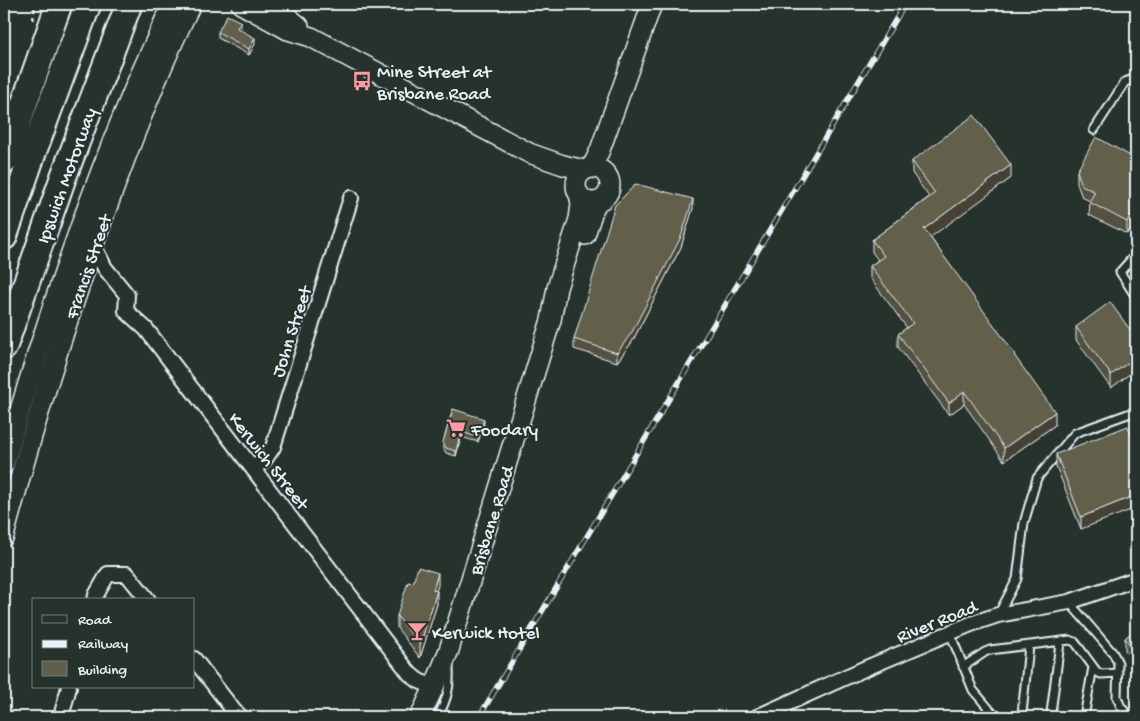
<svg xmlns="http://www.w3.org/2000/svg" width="1140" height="721" font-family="'Gochi Hand',sans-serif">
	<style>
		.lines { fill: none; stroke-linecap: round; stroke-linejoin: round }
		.lane-casing { stroke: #e8f1f8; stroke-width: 11 }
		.street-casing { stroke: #e8f1f8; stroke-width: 18 }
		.secondary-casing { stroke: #e8f1f8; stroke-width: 22 }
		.highway-casing { stroke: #e8f1f8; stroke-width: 29 }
		.path { stroke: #e8f1f8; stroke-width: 2.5; stroke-dasharray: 4 4; stroke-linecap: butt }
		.lane { stroke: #26332d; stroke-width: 7 }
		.street { stroke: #26332d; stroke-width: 14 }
		.secondary { stroke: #26332d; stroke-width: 19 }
		.highway { stroke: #26332d; stroke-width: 25 }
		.rail-casing { stroke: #e8f1f8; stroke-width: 5.5 }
		.rail { stroke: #26332d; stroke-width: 4; stroke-dasharray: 11; stroke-linecap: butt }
		.wall { fill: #545140; stroke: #e8f1f8 }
		.shaded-wall { fill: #454234; stroke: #e8f1f8 }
		.building { fill: #625e4b; stroke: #e8f1f8 }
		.labels { text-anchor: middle; stroke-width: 4; stroke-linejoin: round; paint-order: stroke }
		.poi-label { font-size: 19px; fill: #e8f1f8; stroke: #26332d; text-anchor: start }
		.street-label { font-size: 19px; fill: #e8f1f8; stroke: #26332d }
	</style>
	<rect width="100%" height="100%" fill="#26332d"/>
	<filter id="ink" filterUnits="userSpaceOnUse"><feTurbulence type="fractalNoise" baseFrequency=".02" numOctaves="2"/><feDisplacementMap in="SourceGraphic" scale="10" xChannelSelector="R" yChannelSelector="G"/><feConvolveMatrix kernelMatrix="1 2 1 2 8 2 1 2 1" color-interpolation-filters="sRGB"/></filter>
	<g filter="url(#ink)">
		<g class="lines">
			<defs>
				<path id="lane" d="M1094,130L1125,82L1136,78
					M1136,254L1120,272L1136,297
					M1069,602L1113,653L1118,663L1117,697L1121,707L1130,717
					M998,615L1017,579L1024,523L1037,478L1075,433L1136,411
					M950,633L973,690L996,717
					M963,667L985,652L990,650L1070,640L1075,642L1097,672L1101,674L1118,673
					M1051,713L1060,643
					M1022,714L1029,646
					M438,717C448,697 450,688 449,666
					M1084,717L1093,667"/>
				<path id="street" d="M93,245L105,268L127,295L126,311L146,329L410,674L419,681L434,687
					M253,469L265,459L273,447L351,198
					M95,600L96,595L108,574H127L148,600
					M194,659L234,711L241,717
					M61,717L69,687
					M757,717L866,668L971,624L998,615L1069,602L1136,579"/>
				<path id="secondary" d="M241,4L288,30L311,37L529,153L563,165L584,170
					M272,4L299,26
					M590,168L595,161L600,150L652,4
					M576 185a17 17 0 1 1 34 0a17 17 0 1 1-34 0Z
					M585,235L594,208L598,201
					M4,464C41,335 84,206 137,82C147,59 158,36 168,13L171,4
					M4,536C36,417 72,301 115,186C138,124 162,63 191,4
					M420,717L434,687L449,650L551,320L557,288L579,219L581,204L579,194"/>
				<path id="highway" d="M4,161L59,4
					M4,237L33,153L88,4
					M4,347L63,178L129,4"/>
			</defs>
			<use href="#lane" class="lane-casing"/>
			<use href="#street" class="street-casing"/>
			<use href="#secondary" class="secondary-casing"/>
			<use href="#highway" class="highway-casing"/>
			<path class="path" d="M33,20L35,4"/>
			<use href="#lane" class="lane"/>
			<use href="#street" class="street"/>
			<use href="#secondary" class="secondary"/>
			<use href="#highway" class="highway"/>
			<defs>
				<path id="rail" d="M479,717L905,4"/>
			</defs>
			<use href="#rail" class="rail-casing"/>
			<use href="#rail" class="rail"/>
		</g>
		<path class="wall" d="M241,29L240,30L255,44L249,55L218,38V32Z
			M1136,159L1127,234L1089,215L1090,201L1082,197L1077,184V171Z
			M912,161L1011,178L930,237L1015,357L1055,425L1004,461L964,404L949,415L898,347V334L907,328L870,278V266L878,260L872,252V240L929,197L912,173Z
			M693,208L681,247L632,342L617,362L574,349V339Z
			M1076,327L1136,338V369L1111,388L1076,340Z
			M453,409L484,424L478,442L461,437L456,456L446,453L443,447V442Z
			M1136,447L1081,529L1056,466V454Z
			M413,583L438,585L436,591L437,604L420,658L397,628V616Z
			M1135,612H1136V625L1135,624Z
			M1136,629V664L1125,650V638Z"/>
		<path class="shaded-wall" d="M241,22V29L237,35V28Z
			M255,38V44L249,55V49Z
			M1011,165V178L924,242V229Z
			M693,199V208L681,247L632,342L617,362V353Z
			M1136,205V218L1127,234V222Z
			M1136,357V369L1111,388V375Z
			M964,391V404L949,415V403Z
			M1055,412V425L1004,461V448Z
			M484,419V424L478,442V437Z
			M461,432V437L456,456V451Z
			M1136,495V508L1081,529V517Z
			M438,573V585L433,602V590Z
			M437,591V604L420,658V645Z"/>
		<path class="building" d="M227,15L241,22L237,28L255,38L249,49L218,32Z
			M974,115L1011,165L924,229L1015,354L1014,355L1055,412L1004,448L964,391L949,403L898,334L913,323L870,266L884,256L872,240L935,193L912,161Z
			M1096,137L1136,159V205L1127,222L1089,202L1095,192L1082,185L1077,171Z
			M636,184L693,199L681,237L632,332L617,353L574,339L615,205Z
			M1110,302L1136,338V357L1111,375L1076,327Z
			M453,409L484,419L478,437L461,432L456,451L446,448L443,442Z
			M1128,426L1136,447V495L1081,517L1056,454Z
			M418,567L438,573L433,590L437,591L420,645L397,616L408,582L413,583Z
			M1136,629V653L1125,638Z"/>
	</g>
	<defs>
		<symbol id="bus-bare" viewBox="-9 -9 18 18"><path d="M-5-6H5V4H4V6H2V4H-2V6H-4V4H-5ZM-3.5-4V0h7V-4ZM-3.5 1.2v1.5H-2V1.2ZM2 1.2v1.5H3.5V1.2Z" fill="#ff9aa2" stroke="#26332d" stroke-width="2.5" paint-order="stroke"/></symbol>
		<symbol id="supermarket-bare" viewBox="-9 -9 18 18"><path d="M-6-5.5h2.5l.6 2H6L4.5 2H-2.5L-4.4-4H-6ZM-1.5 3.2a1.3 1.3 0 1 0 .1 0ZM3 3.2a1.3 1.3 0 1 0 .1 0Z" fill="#ff9aa2" stroke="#26332d" stroke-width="2.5" paint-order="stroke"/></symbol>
		<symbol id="bar-bare" viewBox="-9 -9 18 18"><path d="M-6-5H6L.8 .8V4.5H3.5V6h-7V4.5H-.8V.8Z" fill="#ff9aa2" stroke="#26332d" stroke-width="2.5" paint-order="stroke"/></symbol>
	</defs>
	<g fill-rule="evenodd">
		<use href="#bus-bare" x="348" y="67" width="28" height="28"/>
		<use href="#supermarket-bare" x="442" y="414" width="28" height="28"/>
		<use href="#bar-bare" x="403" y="617" width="28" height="28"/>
	</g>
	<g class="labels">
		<g class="poi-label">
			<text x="377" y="77">Mine Street at<tspan x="377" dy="22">Brisbane Road</tspan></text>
			<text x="471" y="435">Foodary</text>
			<text x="432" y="638">Kerwick Hotel</text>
		</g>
		<g class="street-label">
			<text transform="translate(65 175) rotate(-70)" y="7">Ipswich Motorway</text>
			<text transform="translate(87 266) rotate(-71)" y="7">Francis Street</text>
			<text transform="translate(290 331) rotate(-72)" y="7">John Street</text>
			<text transform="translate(270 460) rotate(52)" y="7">Kerwich Street</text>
			<text transform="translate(490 520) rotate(-73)" y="7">Brisbane Road</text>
			<text transform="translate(936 620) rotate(-22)" y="7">River Road</text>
		</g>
	</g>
	<rect width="1140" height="721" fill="none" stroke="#26332d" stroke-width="20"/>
	<rect x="10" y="10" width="1120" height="701" fill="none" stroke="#e8f1f8" stroke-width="2" filter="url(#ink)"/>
	<rect x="32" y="598" width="162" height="90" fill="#26332d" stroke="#747f7e"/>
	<rect x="42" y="615" width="25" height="8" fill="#26332d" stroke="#747f7e"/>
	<text x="78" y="624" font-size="15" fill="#e8f1f8">Road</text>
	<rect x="42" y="640" width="25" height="8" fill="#e8f1f8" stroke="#747f7e"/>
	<text x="78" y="648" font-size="15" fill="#e8f1f8">Railway</text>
	<rect x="42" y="661" width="25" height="15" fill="#625e4b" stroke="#747f7e"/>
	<text x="78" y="674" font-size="15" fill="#e8f1f8">Building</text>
</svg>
